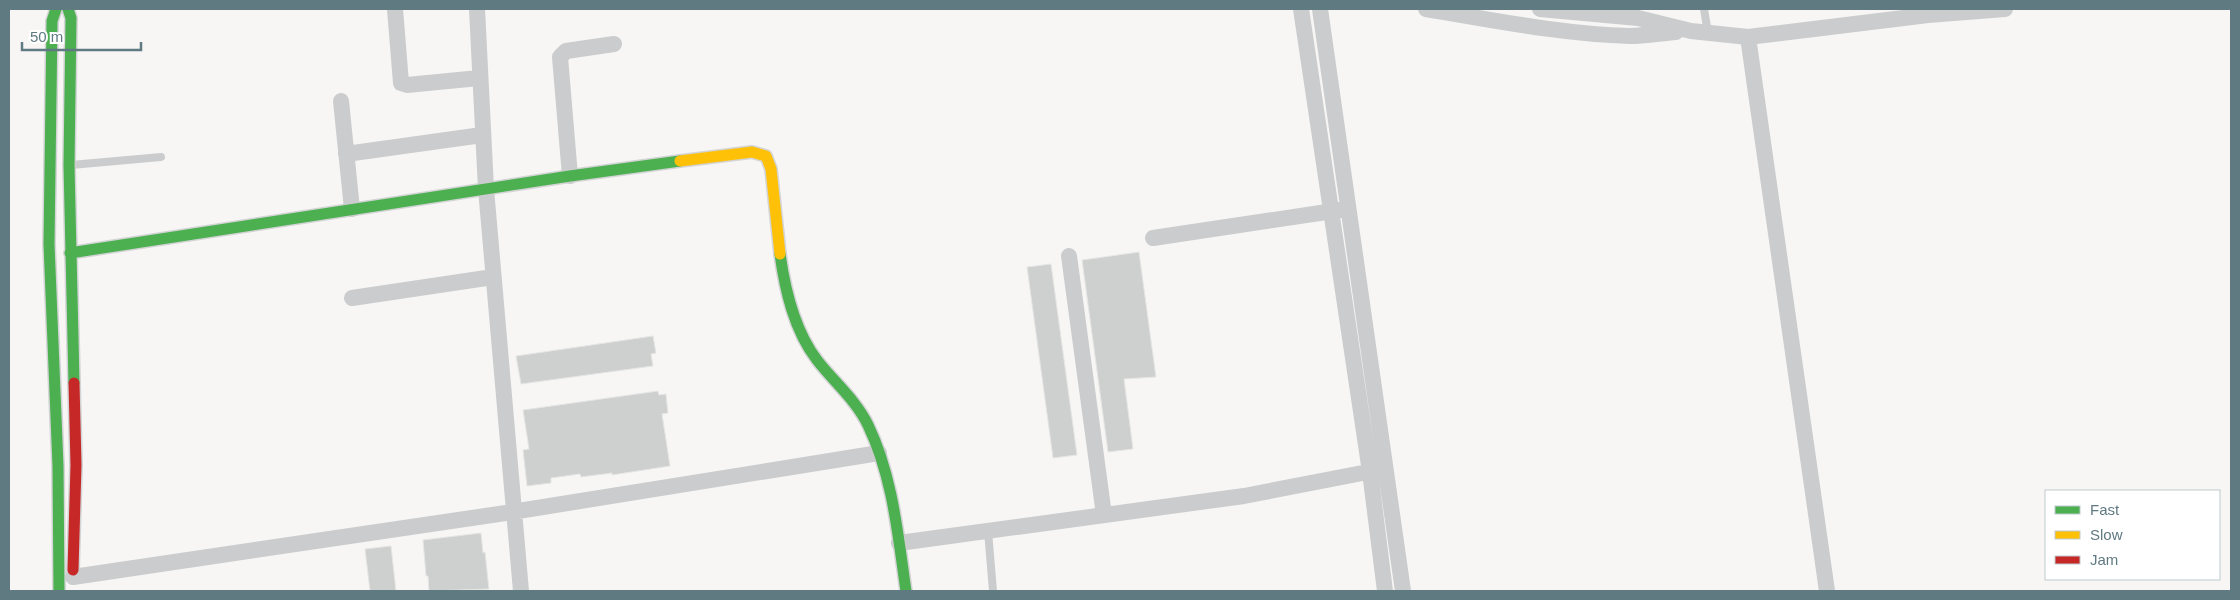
<svg xmlns="http://www.w3.org/2000/svg" width="2240" height="600" font-family="Helvetica,sans-serif">
	<style>
		.building { fill: #ced0d0; stroke: #e6e6e5 }
		.lines { fill: none; stroke-linecap: round; stroke-linejoin: round }
		.fast-casing { stroke: #d3d4d5; stroke-width: 14 }
		.slow-casing { stroke: #d3d4d5; stroke-width: 14 }
		.jam-casing { stroke: #d3d4d5; stroke-width: 14 }
		.lane { stroke: #cbcccd; stroke-width: 8 }
		.street { stroke: #cbcccd; stroke-width: 16 }
		.fast { stroke: #4caf50; stroke-width: 11 }
		.slow { stroke: #ffc107; stroke-width: 11 }
		.jam { stroke: #c62828; stroke-width: 11 }
	</style>
	<rect width="100%" height="100%" fill="#f7f6f5"/>
	<path class="building" d="M1139,252L1156,377L1124,379L1133,449L1108,452L1082,260Z
		M1051,264L1077,455L1053,458L1027,267Z
		M653,336L656,353L651,354L653,366L521,384L516,356Z
		M658,391L659,395L666,394L668,413L662,414L670,466L612,475V473L581,477L580,474L551,478V483L527,486L523,450L529,449L523,410Z
		M481,533L483,553L485,552L489,589L429,591L428,576H426L423,540Z
		M391,546L396,591H370L365,549Z"/>
	<g class="lines">
		<defs>
			<path id="fast" d="M56,9L52,21L49,244L58,466L59,591
				M68,9L71,18L69,165L74,383
				M70,253L570,176L680,161
				M780,254C785,290 794,330 817,360C834,382 856,400 868,425C893,477 898,536 906,591"/>
			<path id="slow" d="M680,161L752,152L766,156L771,169L780,254"/>
			<path id="jam" d="M73,570L76,465L74,383"/>
		</defs>
		<use href="#fast" class="fast-casing"/>
		<use href="#slow" class="slow-casing"/>
		<use href="#jam" class="jam-casing"/>
		<path class="lane" d="M1704,9L1708,33
			M71,165L161,157
			M988,531L993,591"/>
		<path class="street" d="M395,9L401,83L407,85L479,78
			M477,9L486,189L521,591
			M1301,9L1370,472L1385,591
			M1320,9L1403,591
			M1426,9C1493,20 1562,34 1630,36C1646,36 1661,33 1676,32
			M1540,9L1638,18L1691,31L1748,37L1928,15L2005,9
			M1748,37L1827,591
			M341,101L352,209
			M346,154L482,135
			M570,176L560,57L566,51L614,44
			M1153,238L1340,210
			M1069,256L1104,515
			M352,298L493,277
			M899,543L1244,496L1378,470
			M73,577L512,512L879,453"/>
		<use href="#fast" class="fast"/>
		<use href="#slow" class="slow"/>
		<use href="#jam" class="jam"/>
	</g>
	<rect width="2240" height="600" fill="none" stroke="#607a82" stroke-width="20"/>
	<rect x="2045" y="490" width="175" height="90" fill="#ffffff" stroke="#bfcacd"/>
	<rect x="2055" y="506" width="25" height="8" fill="#4caf50" stroke="#bfcacd"/>
	<text x="2090" y="515" font-size="15" fill="#607a82">Fast</text>
	<rect x="2055" y="531" width="25" height="8" fill="#ffc107" stroke="#bfcacd"/>
	<text x="2090" y="540" font-size="15" fill="#607a82">Slow</text>
	<rect x="2055" y="556" width="25" height="8" fill="#c62828" stroke="#bfcacd"/>
	<text x="2090" y="565" font-size="15" fill="#607a82">Jam</text>
	<path d="M22 42v8h119v-8" fill="none" stroke="#607a82" stroke-width="2.5"/>
	<text x="30" y="42" font-size="15" fill="#607a82" stroke="#ffffff" stroke-width="4" paint-order="stroke">50 m</text>
</svg>
